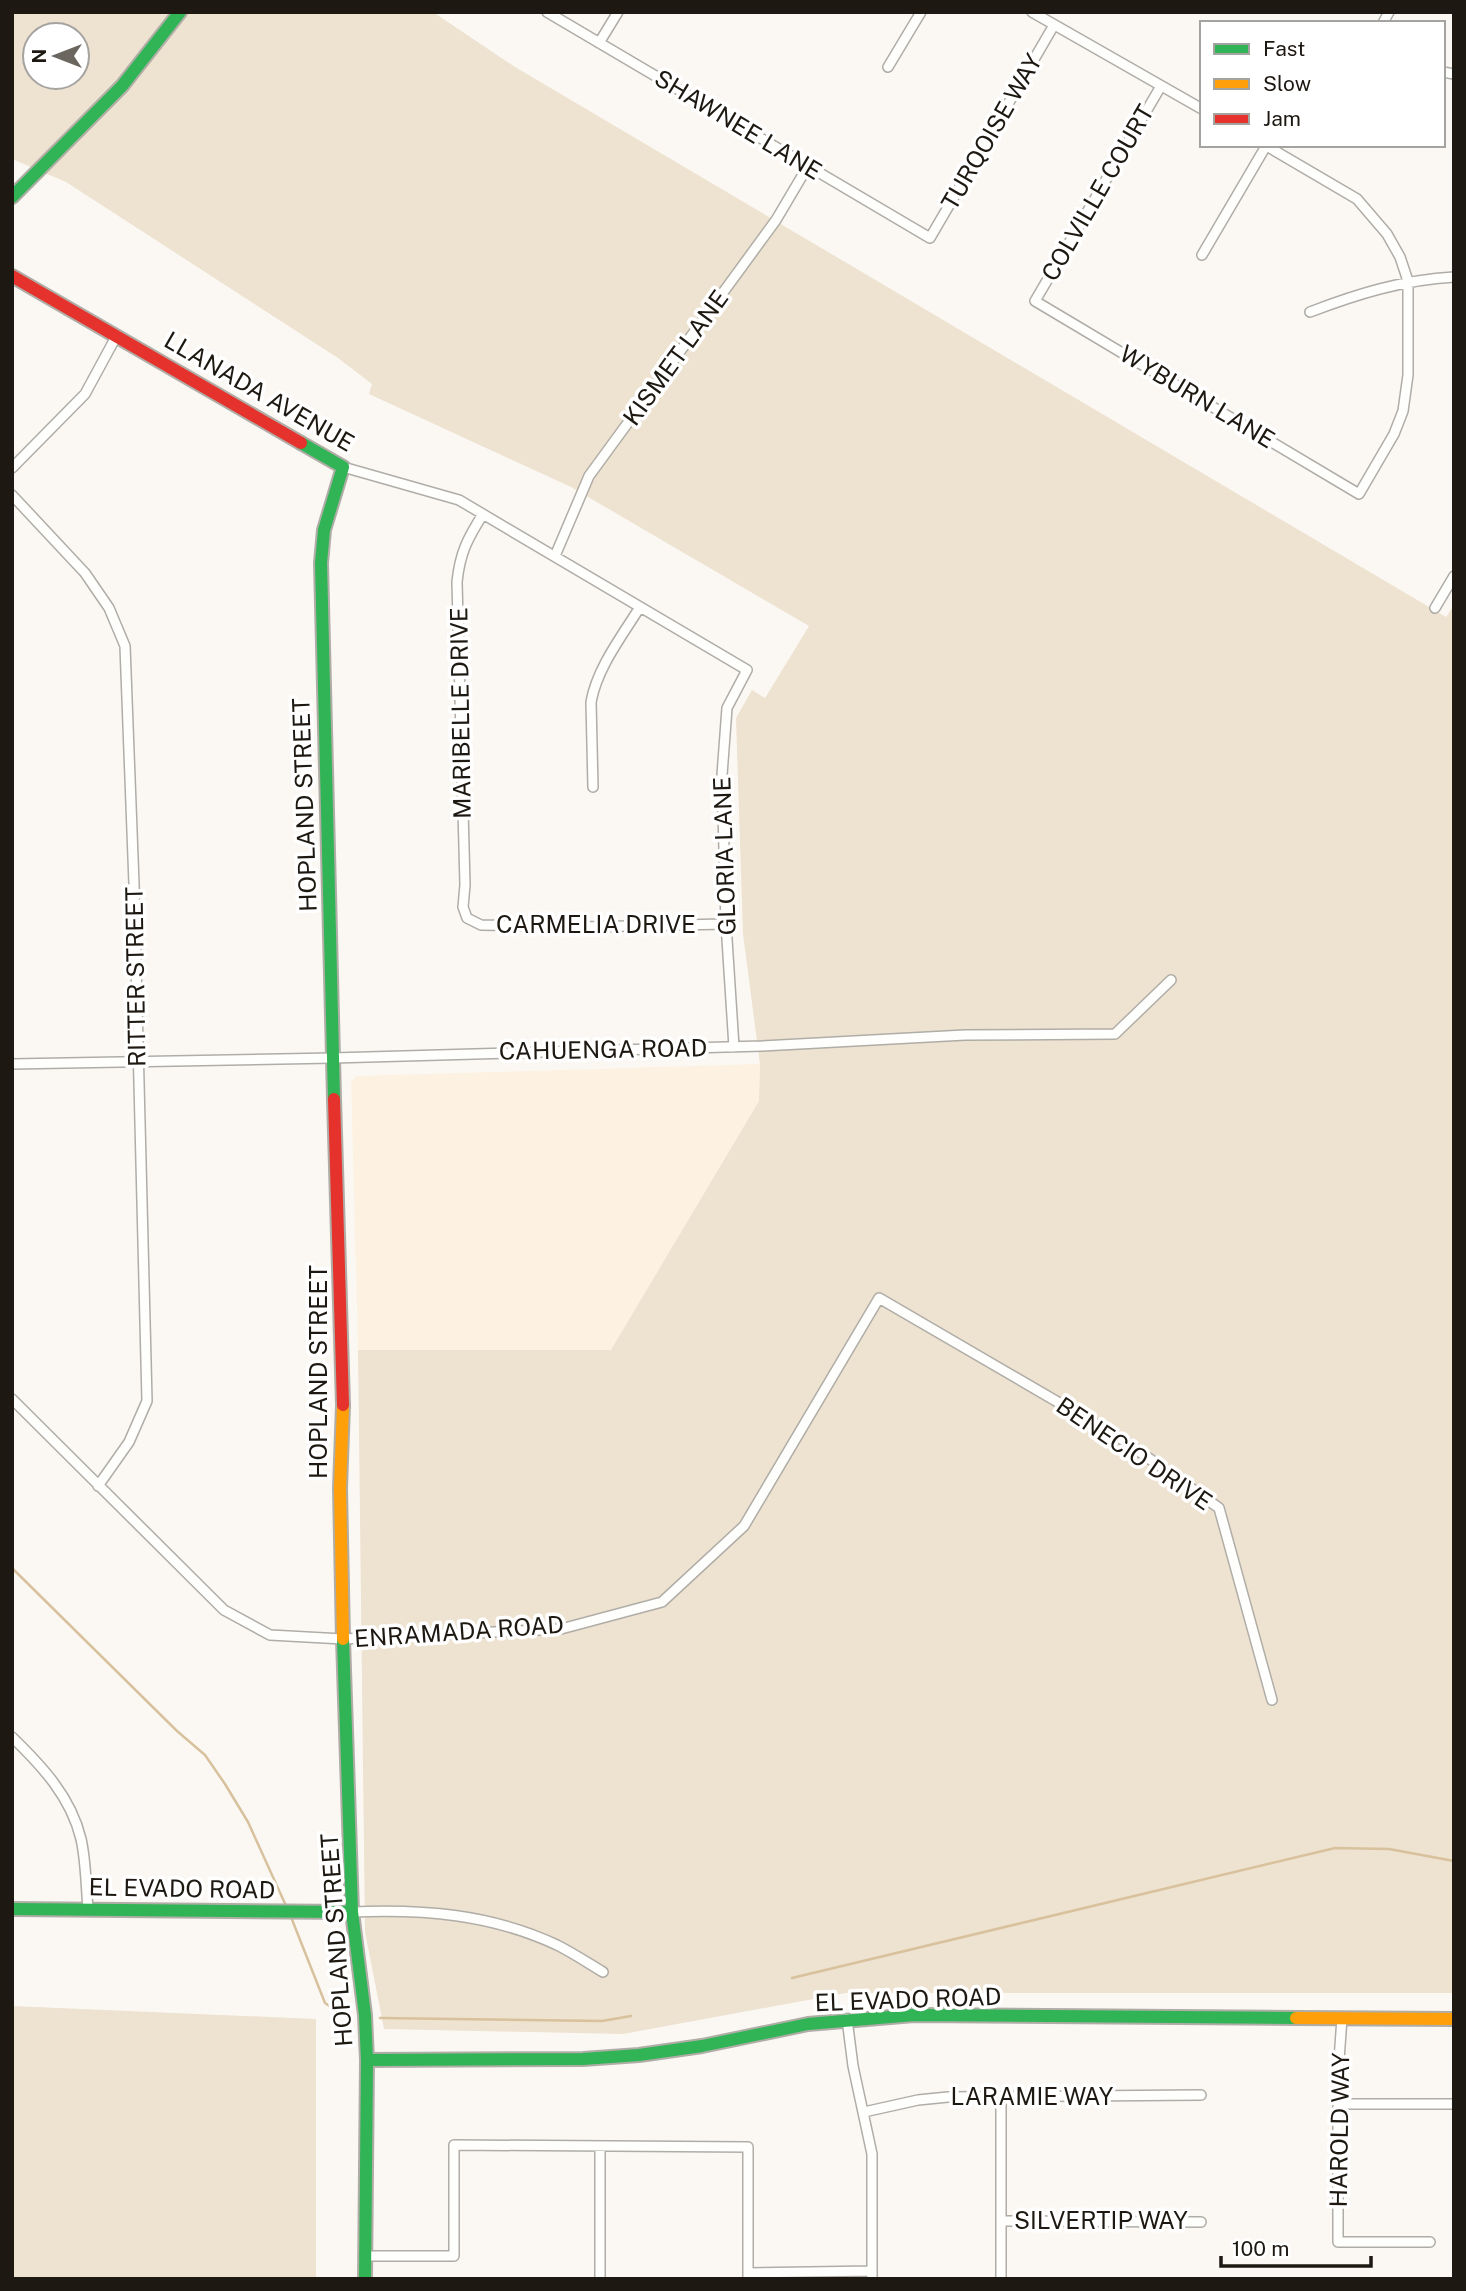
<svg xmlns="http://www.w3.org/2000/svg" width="1466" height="2291" font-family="'Public Sans',sans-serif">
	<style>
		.built { fill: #fdf2e1 }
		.green { fill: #eee2d0; fill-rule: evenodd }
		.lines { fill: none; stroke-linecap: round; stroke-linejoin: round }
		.stream { stroke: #d8c19d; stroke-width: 2.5 }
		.street-casing { stroke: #b0ada7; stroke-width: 12 }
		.fast-casing { stroke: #b0ada7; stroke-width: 16 }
		.slow-casing { stroke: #b0ada7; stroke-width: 16 }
		.jam-casing { stroke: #b0ada7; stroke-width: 16 }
		.street { stroke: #fefefd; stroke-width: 9 }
		.fast { stroke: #30b455; stroke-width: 12 }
		.slow { stroke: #ff9f0a; stroke-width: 12 }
		.jam { stroke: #e5322d; stroke-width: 12 }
		.labels { text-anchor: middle; stroke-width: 7; stroke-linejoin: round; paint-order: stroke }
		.street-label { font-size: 24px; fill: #1d1811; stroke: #fff }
	</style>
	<rect width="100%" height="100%" fill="#fbf8f4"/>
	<path class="built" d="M760,1064L759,1101L611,1351L358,1350L351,1082L356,1076Z"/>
	<path class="green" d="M12,12H433L515,67L1446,617L1454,605V1993H846L623,2034L384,2029L365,1932L358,1350H611L759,1101L760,1064L743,934L736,718L752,690L765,698L809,626L571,487L369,394L372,384L338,358L66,182L12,159ZM35,35H77V77H35Z
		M12,2006L316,2019V2279H12Z"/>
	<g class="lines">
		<path class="stream" d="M12,1568L177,1731L205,1755L225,1784L248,1822L287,1908
			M291,1917L325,2003L344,2016
			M792,1978L1335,1848L1389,1849L1454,1861
			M380,2018L602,2021L631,2016"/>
		<defs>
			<path id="street" d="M547,12L930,238L1054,25
				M1032,12L1202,109
				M1383,23L1389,12
				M599,43L618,12
				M888,67L921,12
				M1443,72L1454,74
				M1161,86L1035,301L1359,494L1394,434L1403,411L1408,375V281L1400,257L1387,234L1357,199L1265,145
				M1202,255L1266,146
				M1310,312C1357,294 1402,280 1454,277
				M343,467L459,500L747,670L727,708L722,775L726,924L734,1047
				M12,468L85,394L117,335
				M12,495L85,573L109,608L125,646L134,884L147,1401L129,1442L98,1486
				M483,514C468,538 460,552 457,582L465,885L463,907L467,918L481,925L580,927L726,924
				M555,556L589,476L776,220L808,166
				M1435,608L1454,576
				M593,787L591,702C597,668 622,636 640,607
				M12,1064L333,1058L762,1046L965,1035L1115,1034L1171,980
				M12,1399L224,1610L270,1635L343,1639L561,1629L662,1602L744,1526L879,1298L1123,1440L1219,1508L1272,1700
				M12,1737C42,1766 71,1797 81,1839C86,1861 86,1886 88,1909
				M352,1912C423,1909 491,1914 557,1945C573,1953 588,1963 603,1972
				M1342,2018L1338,2074V2242H1430
				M847,2019L853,2066L872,2154V2279
				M1001,2097V2279
				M1338,2104H1454
				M864,2112L918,2100L948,2097L1201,2095
				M600,2146V2279
				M1001,2221L1201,2222
				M365,2256H454V2145L748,2147V2279
				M748,2273L872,2271"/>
			<path id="fast" d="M12,197L122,86L180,12
				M301,443L343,467L324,530L321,563L334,1099
				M343,1639L352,1912L365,2015L367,2060L365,2279
				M12,1909L352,1912
				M367,2060L583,2059L639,2055L702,2046L808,2024L914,2015L1296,2018"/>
			<path id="slow" d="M343,1639L340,1488L343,1405
				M1296,2018L1454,2019"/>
			<path id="jam" d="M12,276L301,443
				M334,1099L343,1405"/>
		</defs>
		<use href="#street" class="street-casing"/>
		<use href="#fast" class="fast-casing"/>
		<use href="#slow" class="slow-casing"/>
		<use href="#jam" class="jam-casing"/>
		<use href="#street" class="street"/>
		<use href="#fast" class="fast"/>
		<use href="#slow" class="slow"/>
		<use href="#jam" class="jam"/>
	</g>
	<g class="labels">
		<g class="street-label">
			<text transform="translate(738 125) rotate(31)" y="8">SHAWNEE LANE</text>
			<text transform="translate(992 132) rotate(-60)" y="8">TURQOISE WAY</text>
			<text transform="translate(1098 193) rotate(-60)" y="8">COLVILLE COURT</text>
			<text transform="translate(676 358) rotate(-54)" y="8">KISMET LANE</text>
			<text transform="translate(259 392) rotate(30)" y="8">LLANADA AVENUE</text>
			<text transform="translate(1197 397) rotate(31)" y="8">WYBURN LANE</text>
			<text transform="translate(461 713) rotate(-91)" y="8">MARIBELLE DRIVE</text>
			<text transform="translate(305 805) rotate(-92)" y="8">HOPLAND STREET</text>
			<text transform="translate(725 856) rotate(-92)" y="8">GLORIA LANE</text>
			<text x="596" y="933">CARMELIA DRIVE</text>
			<text transform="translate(136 977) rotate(-91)" y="8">RITTER STREET</text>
			<text transform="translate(603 1050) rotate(-1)" y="8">CAHUENGA ROAD</text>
			<text transform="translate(319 1372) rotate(-90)" y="8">HOPLAND STREET</text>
			<text transform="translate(1134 1454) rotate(34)" y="8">BENECIO DRIVE</text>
			<text transform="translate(459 1632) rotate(-4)" y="8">ENRAMADA ROAD</text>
			<text transform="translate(182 1889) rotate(1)" y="8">EL EVADO ROAD</text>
			<text transform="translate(337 1940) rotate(-94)" y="8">HOPLAND STREET</text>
			<text transform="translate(908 2000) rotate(-2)" y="8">EL EVADO ROAD</text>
			<text x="1032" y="2105">LARAMIE WAY</text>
			<text transform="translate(1340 2130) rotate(-89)" y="8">HAROLD WAY</text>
			<text x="1101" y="2229">SILVERTIP WAY</text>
		</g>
	</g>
	<rect width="1466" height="2291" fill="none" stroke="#1d1811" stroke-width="28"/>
	<rect x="1200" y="21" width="245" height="126" fill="#ffffff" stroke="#a5a3a0" stroke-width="2"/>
	<rect x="1214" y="44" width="35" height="10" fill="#30b455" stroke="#a5a3a0" stroke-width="2"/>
	<text x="1263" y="56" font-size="21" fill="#1d1811">Fast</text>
	<rect x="1214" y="79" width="35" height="10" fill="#ff9f0a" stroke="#a5a3a0" stroke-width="2"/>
	<text x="1263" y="91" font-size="21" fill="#1d1811">Slow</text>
	<rect x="1214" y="114" width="35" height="10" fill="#e5322d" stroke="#a5a3a0" stroke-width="2"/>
	<text x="1263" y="126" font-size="21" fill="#1d1811">Jam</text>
	<g transform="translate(56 56) rotate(270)"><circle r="33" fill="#ffffff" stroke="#a5a3a0" stroke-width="2"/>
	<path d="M0-5L12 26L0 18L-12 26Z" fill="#6b6660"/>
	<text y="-10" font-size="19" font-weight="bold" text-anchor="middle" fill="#1d1811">N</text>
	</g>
	<path d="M1221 2256v10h150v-10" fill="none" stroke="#1d1811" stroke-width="3.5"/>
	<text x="1232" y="2256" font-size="21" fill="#1d1811" stroke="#ffffff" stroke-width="5" paint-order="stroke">100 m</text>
</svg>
